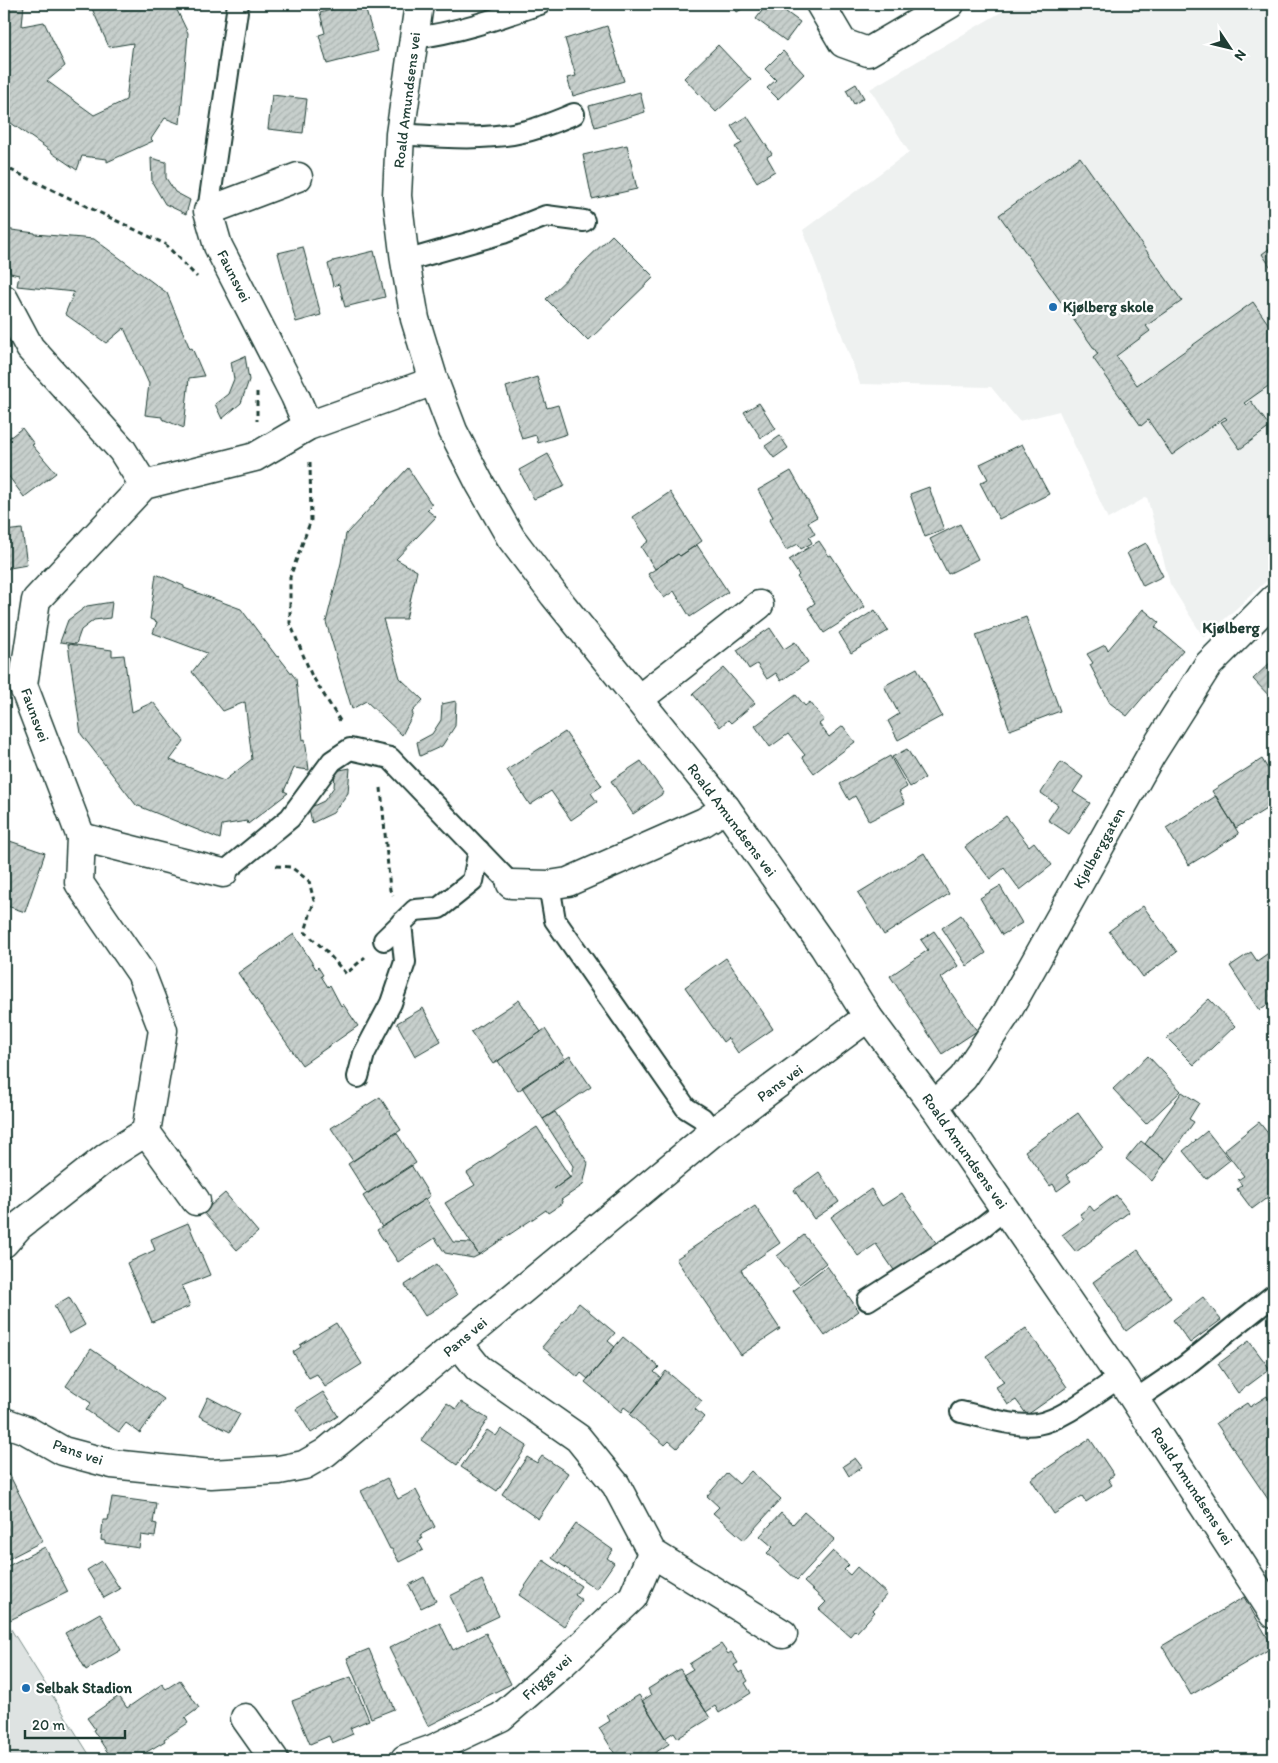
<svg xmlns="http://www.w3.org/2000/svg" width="1278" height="1763" font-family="Itim,sans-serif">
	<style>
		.built { fill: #eef1f0 }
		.pitch { fill: #dee3e2; stroke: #7e908b }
		.building { fill: url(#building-hatch); stroke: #1f3d34 }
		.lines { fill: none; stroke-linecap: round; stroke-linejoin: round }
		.lane-casing { stroke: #1f3d34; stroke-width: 24 }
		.street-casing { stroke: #1f3d34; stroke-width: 31 }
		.secondary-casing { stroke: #1f3d34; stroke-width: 31 }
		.path { stroke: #1f3d34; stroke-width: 3; stroke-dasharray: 5 4; stroke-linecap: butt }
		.lane { stroke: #fff; stroke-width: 20 }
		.street { stroke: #fff; stroke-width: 28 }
		.secondary { stroke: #fff; stroke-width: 28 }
		.poi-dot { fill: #1f6fb2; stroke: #fff; stroke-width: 2 }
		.labels { text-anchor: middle; stroke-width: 5; stroke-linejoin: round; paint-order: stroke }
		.street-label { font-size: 15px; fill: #1f3d34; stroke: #fff }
		.poi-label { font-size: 15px; font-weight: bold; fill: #1f3d34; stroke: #fff; text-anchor: start }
		.neighbourhood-label { font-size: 16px; font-weight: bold; fill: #1f3d34; stroke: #fff }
	</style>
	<defs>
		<pattern id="building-hatch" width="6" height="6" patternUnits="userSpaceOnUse" patternTransform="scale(1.25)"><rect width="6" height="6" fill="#c7cfcc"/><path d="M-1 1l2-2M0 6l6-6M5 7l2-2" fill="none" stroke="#aab3b0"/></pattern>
	</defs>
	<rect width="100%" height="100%" fill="#fff"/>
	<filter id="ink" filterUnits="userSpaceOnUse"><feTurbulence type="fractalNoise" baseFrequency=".02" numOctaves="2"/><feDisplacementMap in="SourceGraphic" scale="10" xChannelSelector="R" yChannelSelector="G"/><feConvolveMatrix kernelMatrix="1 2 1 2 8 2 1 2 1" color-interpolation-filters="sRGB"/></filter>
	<g filter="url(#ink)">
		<path class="built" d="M1015,4H1274V574L1204,638L1170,584L1147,497L1108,519L1059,411L1019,421L991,387L860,384L803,230L909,152L870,89Z"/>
		<path class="pitch" d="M4,1618L92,1759H93H4Z"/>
		<path class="building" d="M4,4H24L22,26L44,22L65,66L47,81L94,115L126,100L133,43L109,47L90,4H174L188,33L180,124L165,118L151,139L153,141L107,162V159L82,156L77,170L52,153V152L4,118Z
			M351,4H364L378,51L327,64L319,35L325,33L320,13Z
			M732,4H750L737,12Z
			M767,4H775L800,22L786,41L756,19Z
			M607,26L624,81L573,96L567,78L576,76L565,39Z
			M718,45L751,80L716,112L684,78Z
			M783,51L804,74L778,99L767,88L776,80L765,69Z
			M856,84L864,98L854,104L846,90Z
			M640,92L645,112L595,127L589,106Z
			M272,95L307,99L303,133L268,129Z
			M747,116L772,154L767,157L775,171L757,182L735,147L742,143L731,126Z
			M627,145L637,189L592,199L583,155Z
			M1080,157L1182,301L1146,326L1150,331L1116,356L1137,385L1253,302L1274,332V382L1244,403L1246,405L1251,401L1270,427L1240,449L1221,422L1227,419L1225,417L1172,455L1148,420L1141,426L1093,358L1098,354L999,215Z
			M151,158L166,162V178L175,192L190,200L186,214L165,204L152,182Z
			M4,229L35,233V234L94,239L167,293L190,349L192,348L204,376L189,378L184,428L162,419V417L145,415L149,384L124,328L106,343L65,314L74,292L17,286L19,275L10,273Z
			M612,235L654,277L588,341L546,299Z
			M1274,245V272L1262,254Z
			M303,247L321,315L296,322L278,253Z
			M374,251L385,297L345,307L339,284L333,286L328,264L333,262V261Z
			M245,356L249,380L241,403L222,419L215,404L228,394L234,379L231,362Z
			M537,377L547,408L558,405L567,434L538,443L536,435L522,439L506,387Z
			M759,403L776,429L761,438L744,412Z
			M22,428L34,444L32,445L56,473L24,497L4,470L7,465L4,461V442Z
			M780,436L788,448L774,458L765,446Z
			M1022,444L1049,494L999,519L980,483L988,479L980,464Z
			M548,454L565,486L534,499L519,470Z
			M408,468L432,505L427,510L436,517L396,559L417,571L406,619H383L400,678L423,700L412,712L413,714L402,735L366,701L352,709L326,622L341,563L346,534Z
			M791,471L817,517L808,522L815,534L809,537L812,543L801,549L798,544L786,550L769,520L773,517L758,490Z
			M929,487L944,530L925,537L910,494Z
			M670,492L702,541L680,556L678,554L655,569L641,547L649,541L633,517Z
			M960,524L978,559L948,574L930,539Z
			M22,529L27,565L4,569V531Z
			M819,541L829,556L831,555L865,607L824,633L808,608L815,603L797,577L799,575L789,560Z
			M1146,543L1163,576L1143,586L1127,553Z
			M697,545L728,592L690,617L674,591L664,598L648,574L678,554L680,556Z
			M156,574L184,586V588L241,609L277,657L278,656L296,679L303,740L305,739L309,770L294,768L284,791L288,793L248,824L247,821L222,825L220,839L136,805L81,734L68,644L112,650V656L124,655L132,712L153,702L184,741L170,760L224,781L252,759L245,702L223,711L192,672L207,653L153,633L157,622L150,619Z
			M112,602L110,618L94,620L81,630L76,644L60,642L68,620L87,606Z
			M1143,609L1159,622L1155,627L1183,650L1127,716L1110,703L1090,665L1093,663L1087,654L1105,645L1108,650Z
			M875,610L888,631L851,653L839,633Z
			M1026,617L1060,711L1010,730L976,635Z
			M770,628L784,649L795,642L808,662L781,681L776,673L767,679L757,664L749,669L737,650Z
			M1274,659V701L1253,679Z
			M724,668L755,703L731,723L728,720L720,727L693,694Z
			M917,668L942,716L898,740L888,721L899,714L884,686Z
			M796,695L805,706L810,702L824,720L819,724L829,737L843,726L855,742L814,773L802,757L805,755L788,734L770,747L755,726Z
			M456,701L455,726L442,746L420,756L417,742L432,734L441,720L442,704Z
			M565,732L602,786L591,793L597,802L571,820L551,791L530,805L507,770Z
			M907,749L925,778L910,787L892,757Z
			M890,756L907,787L899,792L905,803L869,821L855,796L849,800L840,784Z
			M1262,759L1274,779V804L1236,828L1212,791Z
			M641,761L664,793L633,814L611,781Z
			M1061,762L1083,777L1073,792L1090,803L1069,834L1048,820L1058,805L1041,793Z
			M350,768L348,793L333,813L312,823L309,808L324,801L334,787L335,771Z
			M1216,796L1239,834L1189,865L1166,828Z
			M1006,816L1029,846L1034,842L1052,865L1020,890L1004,868L990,879L965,847Z
			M4,839L45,853L25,912L4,905Z
			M924,853L949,894L884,935L858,893Z
			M1000,886L1022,923L1002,935L980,898Z
			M1143,906L1177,952L1143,977L1109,931Z
			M961,915L986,953L967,966L942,928Z
			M934,931L958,966L941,978L977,1031L942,1054L890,976L928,950L921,940Z
			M294,934L316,969L318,967L323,975L321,976L328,987L330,985L341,1006L343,1004L358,1026L302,1065L238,973Z
			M1274,949V1000L1259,1010L1230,966L1251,952L1257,961Z
			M726,958L764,1014H763L773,1029L738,1053L728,1038L723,1042L685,987Z
			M1209,999L1235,1026L1194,1065L1167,1038Z
			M519,1000L541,1032L493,1064L471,1032Z
			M423,1008L441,1041L415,1056L397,1023Z
			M545,1029L565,1059L518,1091L498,1061Z
			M570,1056L591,1087L543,1119L522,1087Z
			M1148,1056L1181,1091L1146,1124L1113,1089Z
			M1182,1092L1199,1103L1189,1119L1194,1122L1166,1161L1145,1144Z
			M380,1097L401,1130L353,1161L331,1128Z
			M555,1112L588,1163L583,1185L561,1200L563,1203L548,1213L546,1210L479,1255L445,1203L475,1185L467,1173L537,1127L570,1177L554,1189L571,1177L573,1166L543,1119Z
			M1078,1113L1103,1148L1066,1175L1071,1181L1057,1191L1053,1184L1050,1186L1025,1151Z
			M1259,1122L1274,1141V1196L1272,1194L1252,1209L1237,1189L1242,1185L1238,1180L1244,1176L1224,1150Z
			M1207,1131L1230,1160L1206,1179L1183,1151Z
			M396,1132L416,1163L367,1194L348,1164Z
			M1141,1141L1166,1161L1152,1181L1126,1159Z
			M411,1165L430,1196L382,1227L363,1196Z
			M819,1172L839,1202L814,1219L794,1190Z
			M871,1189L882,1206L902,1193L939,1247L898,1276L876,1244L858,1256L831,1217Z
			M225,1193L258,1232L237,1250L203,1212Z
			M1116,1195L1129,1212L1076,1252L1062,1235L1084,1219L1080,1214L1090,1206L1094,1211Z
			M425,1199L453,1242L471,1243L479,1255L473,1258L445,1253L435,1238L398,1262L377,1230Z
			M755,1206L780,1243L741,1270L780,1329L741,1355L676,1259Z
			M188,1223L210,1275L182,1286L190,1306L152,1322L127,1263L155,1250L151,1239Z
			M804,1235L826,1263L799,1284L777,1256Z
			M1138,1250L1171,1298L1126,1331L1093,1282Z
			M437,1264L457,1295L425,1316L405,1285Z
			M827,1266L859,1311L825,1336L793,1291Z
			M69,1297L85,1325L69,1334L54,1306Z
			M1203,1297L1221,1320L1190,1343L1173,1320Z
			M579,1303L615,1333L608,1341L615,1347L588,1379L581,1373L578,1377L542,1347Z
			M336,1323L362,1364L325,1387L317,1374L309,1378L293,1352L301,1347L300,1345Z
			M1026,1328L1067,1387L1027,1415L1016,1400L1008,1405L996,1387L1004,1382L986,1356Z
			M623,1337L659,1367L654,1372L661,1378L632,1413L624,1407L621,1412L585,1382Z
			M1249,1341L1270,1369L1238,1393L1218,1364Z
			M91,1349L164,1399L140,1433L126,1423L119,1432L86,1410L91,1403L66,1386Z
			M666,1371L702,1401L695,1409L704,1417L677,1448L669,1441L665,1445L630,1415Z
			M323,1392L338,1416L311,1433L296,1409Z
			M1267,1396L1274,1407V1504L1272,1505L1216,1423L1247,1403L1250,1407Z
			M208,1397L240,1414L230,1432L199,1416Z
			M461,1402L488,1419L457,1465L421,1440L447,1403L456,1409Z
			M501,1429L527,1446L497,1491L461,1467L487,1430L496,1436Z
			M1090,1439L1114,1475L1108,1479L1112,1485L1086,1502L1082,1496L1054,1514L1031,1479Z
			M542,1456L568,1473L538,1519L502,1494L527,1457L537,1463Z
			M855,1458L862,1467L849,1476L843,1466Z
			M751,1471L781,1499L744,1540L713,1513L719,1507L707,1496L727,1473L739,1484Z
			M8,1472L43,1541L4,1561V1474Z
			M387,1478L398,1499L416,1490L435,1527L420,1535L422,1539L418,1541L423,1550L399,1562L392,1549H390L361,1491Z
			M112,1497L156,1503L153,1523L157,1524L155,1537L141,1535L139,1548L105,1543V1541L101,1540L103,1520H108Z
			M804,1512L835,1539L797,1580L767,1553L773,1547L760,1536L781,1513L793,1524Z
			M576,1524L613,1550L607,1558L614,1563L596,1589L552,1558Z
			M45,1547L68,1592L10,1620L4,1608V1568Z
			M833,1551L849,1565L844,1570L850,1575L857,1567L887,1594L873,1610L875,1612L857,1632L855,1630L850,1636L819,1609L826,1602L804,1582Z
			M543,1560L581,1586L575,1595L582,1600L564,1626L519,1595Z
			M102,1561L120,1589L104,1598L87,1570Z
			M424,1577L436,1601L421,1608L409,1585Z
			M482,1580L499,1616L467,1631L450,1596Z
			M1244,1597L1273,1647L1191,1695L1162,1646Z
			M100,1613L121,1650L86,1670L65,1633Z
			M440,1623L453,1650L486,1633L511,1684L428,1726L389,1648Z
			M721,1644L728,1654L731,1652L738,1663L734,1665L739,1673L742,1671L748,1681L745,1683L751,1693L719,1713L715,1706L706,1712L683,1675L693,1669L689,1664Z
			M369,1649L394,1709L371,1718L347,1658Z
			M680,1669L710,1718L678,1738L674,1732L665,1738L642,1701L651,1695L648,1689Z
			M351,1677L369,1720L350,1728L353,1734L332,1743L329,1736L310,1744L292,1701L333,1686L332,1684Z
			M180,1680L199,1708L185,1718L188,1723L164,1739L165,1741L135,1759H112L93,1730L95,1729L87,1718L119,1696L127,1708L162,1684L166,1689Z
			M639,1695L669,1744L645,1759H618L599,1728L610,1721L607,1715Z
			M1274,1750V1759H1258Z"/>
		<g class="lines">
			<defs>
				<path id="lane" d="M414,38C457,33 499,18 540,4
					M400,134C442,137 486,141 527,131C543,127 559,120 574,114
					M208,211L238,4
					M405,261L503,233L546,216L584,221
					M223,873L290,818L332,761L350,749L390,758L511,884
					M549,885L555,920L686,1108L702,1118L713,1132
					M384,940L415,910L439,908L473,881L479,850
					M358,1077L364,1054L391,1003L405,962L401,923
					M868,1300L981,1228L1005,1209
					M1135,1400L1185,1366L1274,1295
					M961,1412C981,1416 1017,1428 1037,1424C1063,1420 1097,1392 1120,1377"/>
				<path id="street" d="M820,4L843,43L868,52L950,4
					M298,177L208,211L218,246L295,396L308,426L434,381
					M4,299L30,348L122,450L144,485L255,457L308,426
					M144,485L36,600L23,685L81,837L223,873
					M639,699L759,605
					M81,837L79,883L141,973L163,1030L146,1132L196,1201
					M511,884L549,885L568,882L704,822L726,808
					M934,1106L963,1078L1006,1014L1151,755L1208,665L1274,599
					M4,1243L19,1226L108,1156L146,1132
					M4,1422L26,1430L63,1451L112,1464L211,1474L279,1470L304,1465L325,1453L713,1132L868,1017
					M652,1553L783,1634
					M245,1718L274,1759
					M405,1759L433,1749L501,1717L564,1662L633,1597L652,1553L616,1485L578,1438L478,1368L458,1343"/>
				<path id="secondary" d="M419,4L400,134L397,196L405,261L415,319L434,381L453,431L479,482L511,538L554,595L726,808L824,947L868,1017L934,1106L1120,1377L1274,1614"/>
			</defs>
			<use href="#lane" class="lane-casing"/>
			<use href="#street" class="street-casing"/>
			<use href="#secondary" class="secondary-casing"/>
			<path class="path" d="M4,163L11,170L165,244L197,277
				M257,392V421
				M310,462L311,520L290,577V623L311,674L342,724
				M381,788L390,890L393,895
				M276,866L291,867L309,881L314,901L305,932L324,949L346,974L365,957"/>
			<use href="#lane" class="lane"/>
			<use href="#street" class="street"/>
			<use href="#secondary" class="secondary"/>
		</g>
	</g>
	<g class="poi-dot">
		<circle cx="1053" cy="307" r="5"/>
		<circle cx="26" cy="1688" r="5"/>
	</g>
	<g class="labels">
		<g class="street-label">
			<text transform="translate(407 100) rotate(-83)" y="5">Roald Amundsens vei</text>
			<text transform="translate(234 276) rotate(63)" y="5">Faunsvei</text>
			<text transform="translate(35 715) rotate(70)" y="5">Faunsvei</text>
			<text transform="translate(732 820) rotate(53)" y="5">Roald Amundsens vei</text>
			<text transform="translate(1099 848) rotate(-61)" y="5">Kjølberggaten</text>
			<text transform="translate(780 1083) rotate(-36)" y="5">Pans vei</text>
			<text transform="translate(965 1151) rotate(55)" y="5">Roald Amundsens vei</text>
			<text transform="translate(465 1337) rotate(-40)" y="5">Pans vei</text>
			<text transform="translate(78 1452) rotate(19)" y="5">Pans vei</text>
			<text transform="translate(1192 1486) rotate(57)" y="5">Roald Amundsens vei</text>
			<text transform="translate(547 1677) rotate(-42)" y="5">Friggs vei</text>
		</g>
		<g class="poi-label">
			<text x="1063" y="312">Kjølberg skole</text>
			<text x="36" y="1693">Selbak Stadion</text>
		</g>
		<g class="neighbourhood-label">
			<text x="1231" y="633">Kjølberg</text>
		</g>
	</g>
	<rect width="1278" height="1763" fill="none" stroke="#fff" stroke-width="20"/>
	<rect x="10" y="10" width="1258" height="1743" fill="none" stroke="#1f3d34" stroke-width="2" filter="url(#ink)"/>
	<g transform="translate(1230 48) rotate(125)" stroke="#ffffff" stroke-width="4" paint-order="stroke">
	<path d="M0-4L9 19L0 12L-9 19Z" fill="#1f3d34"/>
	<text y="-8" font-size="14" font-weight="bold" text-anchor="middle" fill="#1f3d34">N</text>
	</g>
	<path d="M25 1730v8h100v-8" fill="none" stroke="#1f3d34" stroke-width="2.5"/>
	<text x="32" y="1730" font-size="15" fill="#1f3d34" stroke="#ffffff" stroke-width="4" paint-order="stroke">20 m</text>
</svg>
